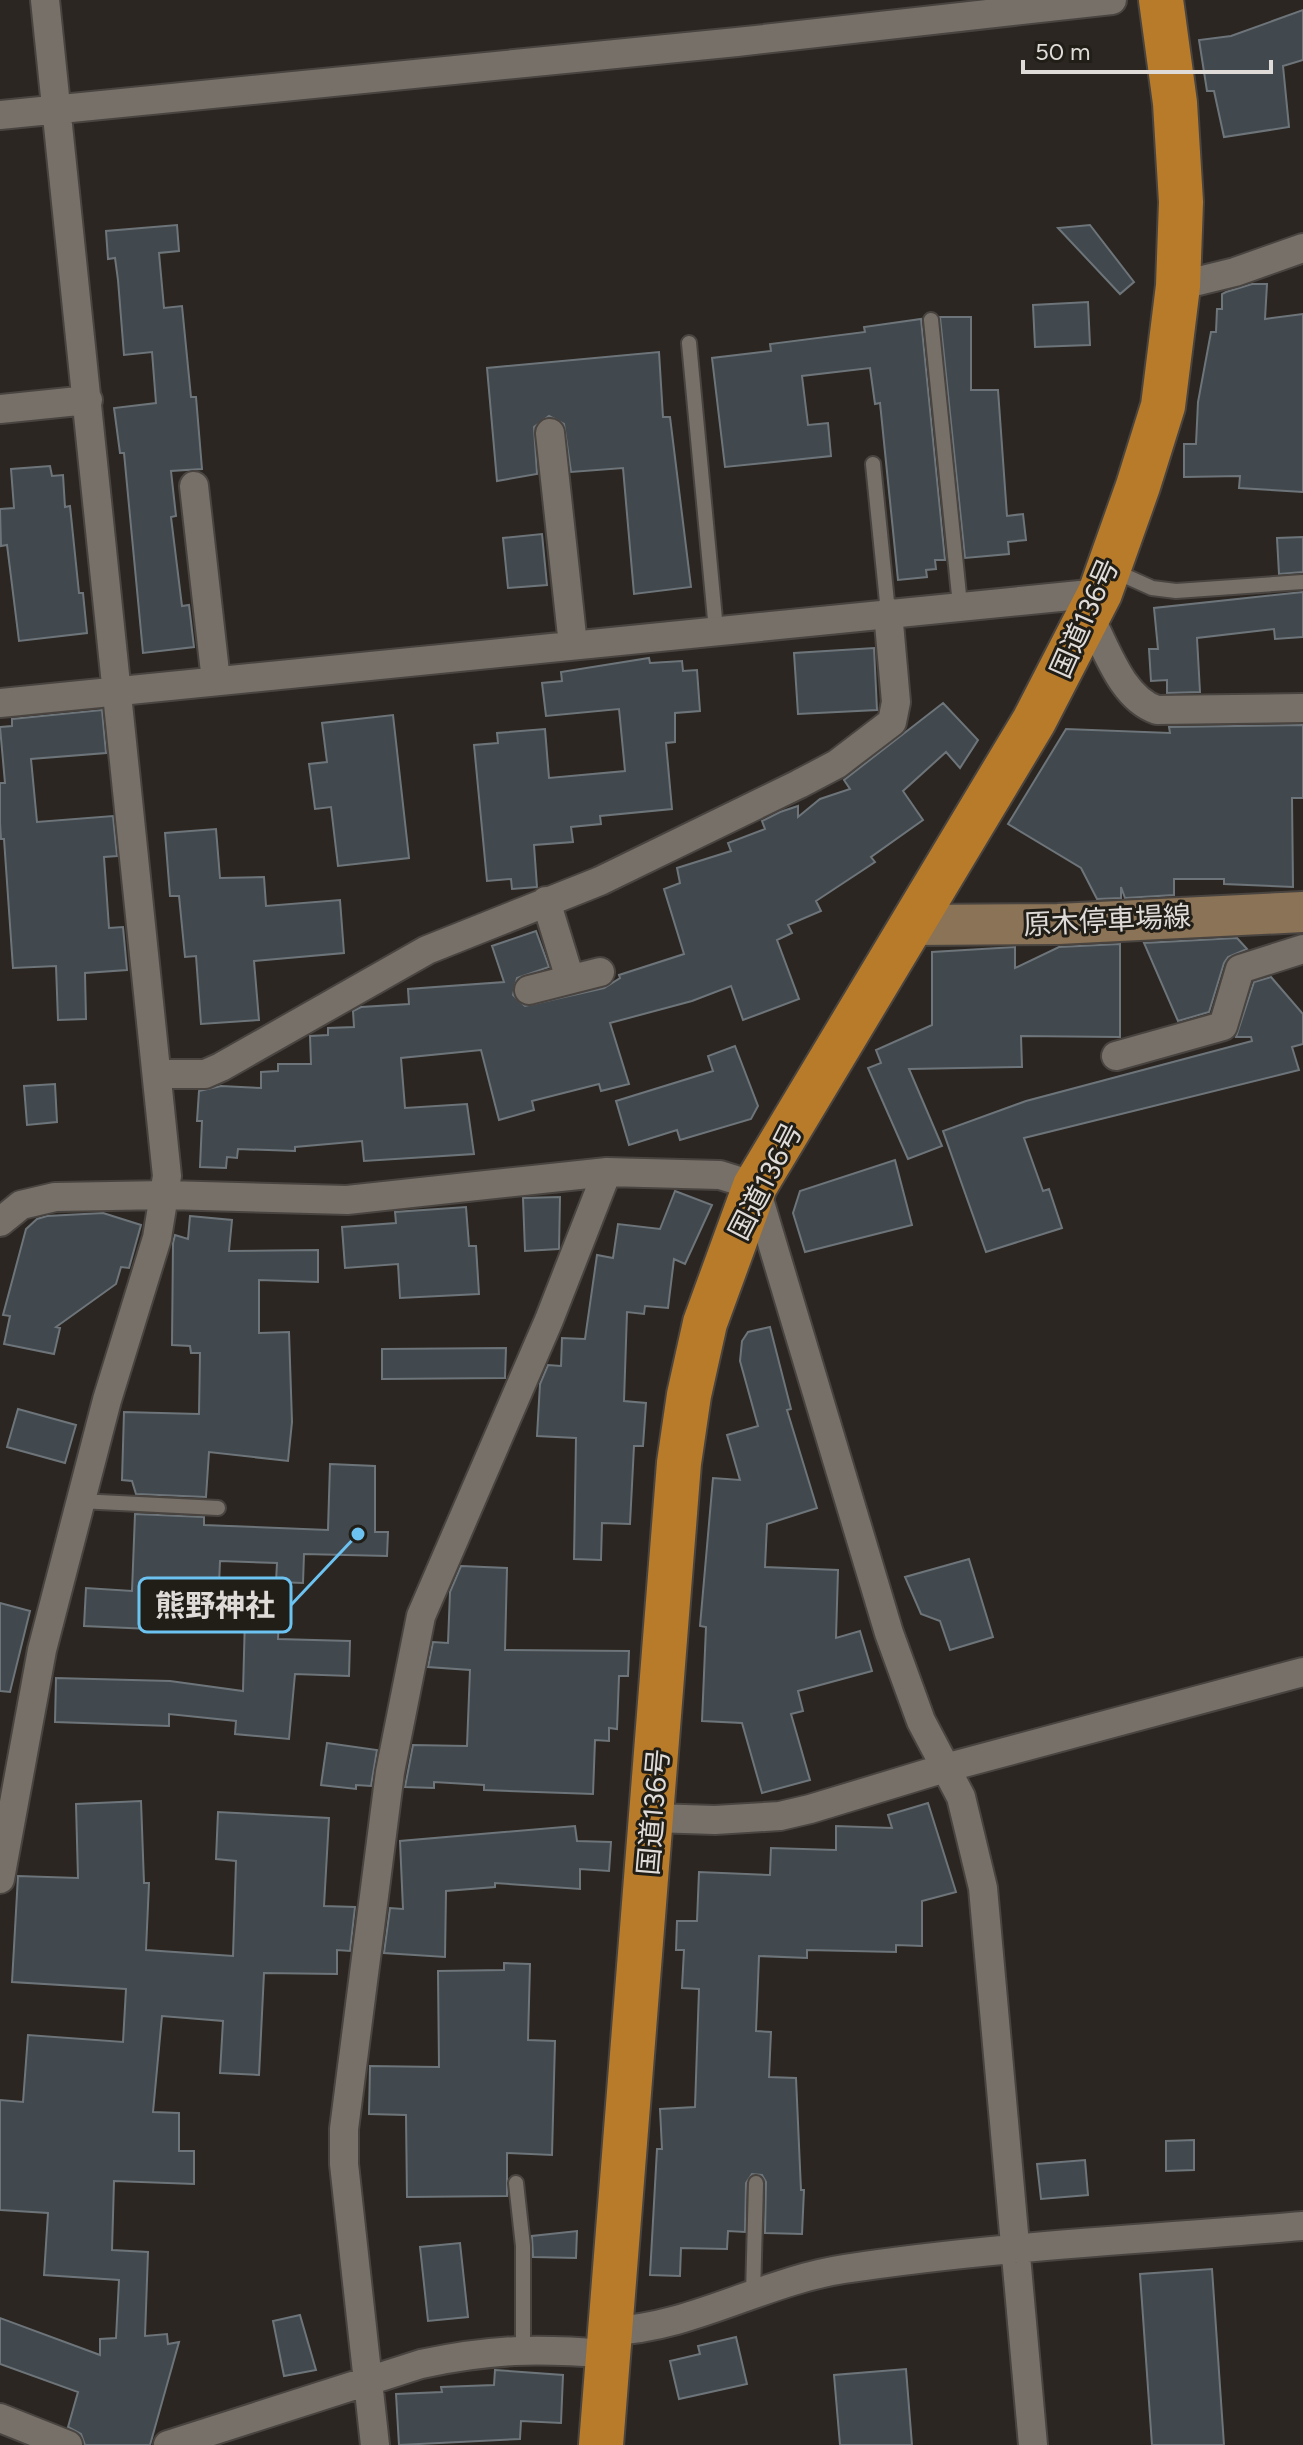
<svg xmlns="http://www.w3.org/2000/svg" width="1303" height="2445" font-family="Figtree,'Noto Sans JP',sans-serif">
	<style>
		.building { fill: #42494e; stroke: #6d757a; stroke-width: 2 }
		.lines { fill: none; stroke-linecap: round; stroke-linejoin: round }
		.lane-casing { stroke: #494440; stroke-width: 18 }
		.street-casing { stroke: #494440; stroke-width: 32 }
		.secondary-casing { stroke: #494440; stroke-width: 44 }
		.highway-casing { stroke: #494440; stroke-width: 48 }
		.lane { stroke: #767069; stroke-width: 14 }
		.street { stroke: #767069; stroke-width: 28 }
		.secondary { stroke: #8a7356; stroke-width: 40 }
		.highway { stroke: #b87b2a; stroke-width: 44 }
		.labels { text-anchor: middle; stroke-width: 6; stroke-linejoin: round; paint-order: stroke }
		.street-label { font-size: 28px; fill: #dfdbd8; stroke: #211d17 }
		.leader { fill: none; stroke: #6cc3f2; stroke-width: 3 }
		.callout-dot { fill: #6cc3f2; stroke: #211d17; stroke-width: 3 }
		.callout { fill: #211d17; stroke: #6cc3f2; stroke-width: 3 }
		.callout-label { font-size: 30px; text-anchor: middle; font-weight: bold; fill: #dfdbd8 }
	</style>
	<rect width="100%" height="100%" fill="#2b2621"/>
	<path class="building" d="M1303,10V60L1283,66L1289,127L1224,137L1214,91H1207L1199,40L1231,36Z
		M177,225L179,251L159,253L164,308L182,306L191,397H196L202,469L171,471L176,516L171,517L182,606L189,605L194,647L143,653L124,453H120L114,408L156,403L152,352L124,355L118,280L115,258L108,259L106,231Z
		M1090,225L1134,282L1120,294L1058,228Z
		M1252,284H1267L1265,319L1303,314V492L1239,488L1240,476L1184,477V444H1196L1198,402L1211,332H1216L1217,309H1222V294L1226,292Z
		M1088,302L1090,345L1035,347L1033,305Z
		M940,317H971V390H998L1007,516L1023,514L1026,540L1008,542L1009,554L965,558Z
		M921,319L945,560H935L936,569L926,570L927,577L898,580L880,403L875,404L870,368L802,376L808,425L828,423L831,456L725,467L712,358L771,351L770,344L865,332L864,327Z
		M659,352L663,417H670L691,587L634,594L623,468L571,472L564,424L549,416L534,427L537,474L497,481L487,368Z
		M50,466L52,476L63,475L65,507L70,506L79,593H83L87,633L19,641L7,545L1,546L0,509L14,508L11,469Z
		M542,534L547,585L508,588L503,538Z
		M1303,537V572L1279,574L1277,538Z
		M1303,592V637L1275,639L1274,629L1197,638L1200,692L1167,693V680L1151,681L1149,649H1158L1154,608Z
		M874,648L877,710L798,714L794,653Z
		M649,658L650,663L682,661L683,671L697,670L700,711L675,713V742L666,743L672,809L600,816L601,824L571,827L573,842L534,845L537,887L512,889L511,879L487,881L474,745L498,743L497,733L545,729L549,778L625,771L619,709L546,716L542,683L562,681L561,672Z
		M943,703L978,740L960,768L946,752L903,791L923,820L871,857L875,862L816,901L821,911L788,925L792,933L777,940L799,999L743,1020L731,986L692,1001L610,1023L629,1084L601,1091L599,1084L532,1101L534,1110L499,1120L481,1050L401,1058L405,1108L467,1104L474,1154L364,1161L362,1141L295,1147V1151L238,1149L237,1158L227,1157L226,1168L200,1167L202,1121H197L199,1091L221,1086L261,1088V1072L278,1071V1064H311L310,1036L328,1035V1028L354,1027L353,1011L361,1007L409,1004L408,989L504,982L492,946L536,931L549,967L517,978L513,995L525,1006L604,988L620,978L619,975L684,954L664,889L680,883L677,868L731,851L728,843L765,829L762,821L780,812L798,806V817L820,799L850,789L844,780Z
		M102,710L106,753L31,759L37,822L113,816L117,856L104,857L109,928L123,927L127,970L85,973L86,1019L58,1020L56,966L13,968L4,839H1L0,823V783H5L0,727L12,726V719Z
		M393,715L409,858L338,866L331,807L315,809L309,764L327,762L322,723Z
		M1303,725V798H1292L1293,887L1224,884V879H1174V895L1125,898L1121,887V898L1097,899L1081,868L1008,824L1066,729L1170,733L1169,727Z
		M216,829L220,878L264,877L266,906L340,900L344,953L254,961L259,1020L201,1024L196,956L185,957L179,896H170L165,833Z
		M1237,938L1247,949L1228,957L1224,963L1209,1012L1178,1021L1144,943Z
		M1120,944V1037L1021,1036L1022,1067L909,1069L942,1146L908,1159L868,1068L881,1063L876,1050L932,1025V952L1015,947V968L1059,947Z
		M1271,977L1303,1014V1044L1292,1047L1299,1070L1024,1138L1043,1191L1049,1189L1062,1228L986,1252L943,1131L1026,1101L1252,1041L1251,1037H1236L1254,982Z
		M735,1046L758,1106L751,1119L680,1140L677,1130L629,1145L616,1101L713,1071L708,1056Z
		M55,1084L57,1122L27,1125L24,1086Z
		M895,1160L912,1225L805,1252L793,1213L800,1191Z
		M675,1191L712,1205L685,1264L674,1259L668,1308L645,1306L644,1314L627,1312L624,1401L646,1403L643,1446H634L630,1524L602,1523L601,1560L574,1559L576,1438L537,1436L540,1384L548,1365L561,1366L562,1338L585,1339L597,1255L613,1258L618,1224L660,1229Z
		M560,1197L559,1249L525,1251L523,1198Z
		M466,1207L469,1246H476L479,1294L400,1298L398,1264L345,1268L342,1227L396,1223L395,1212Z
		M103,1213L141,1225L129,1268L121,1267L116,1284L56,1327L60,1328L54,1354L4,1344L10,1316L3,1315L26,1229L37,1219L47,1216Z
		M190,1216L232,1220L229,1251L318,1250V1282L259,1280V1333L289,1332L292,1422L288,1461L209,1452L206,1497L136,1494L132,1481L122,1480L124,1412L199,1414L200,1353H191L190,1346L172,1345L173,1243L175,1235L188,1239Z
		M770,1327L791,1409L787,1410L817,1508L767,1524L765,1567L838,1570L836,1638L860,1631L872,1671L798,1691L803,1711L791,1714L810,1780L762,1793L742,1723L702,1721L706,1627L700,1626L713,1478L740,1480L727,1435L758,1426L740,1361L742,1341L748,1332Z
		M506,1348L505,1378L382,1379V1349Z
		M18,1409L76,1425L65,1463L7,1447Z
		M330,1464L375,1466V1532H388L387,1556L304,1554L303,1583L276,1582L277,1563L220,1561L217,1632L84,1626L86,1588L132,1591L135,1514L204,1517V1525L328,1530Z
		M969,1559L993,1637L950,1650L940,1621L921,1614L905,1577Z
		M461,1566L507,1568L505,1650L629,1651L628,1676H619L617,1729L609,1728V1741L595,1740L593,1794L484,1790V1785L434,1782V1788L405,1787L413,1745L467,1746L470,1670L428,1667L433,1642L448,1643L450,1592Z
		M0,1603L30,1611L10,1692L0,1691Z
		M245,1617L279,1618L278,1639L350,1641L349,1676L295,1674L289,1739L235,1734L236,1721L169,1714V1726L55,1722L56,1678L170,1681L243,1691Z
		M327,1743L377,1750L371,1786L356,1785V1789L321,1785Z
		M141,1801L144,1883H149L146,1950L233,1956L236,1861L216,1859L218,1812L329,1818L324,1906L355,1907L350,1951L337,1950V1974L264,1973L259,2075L220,2073L223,2021L162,2016L153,2112L179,2113V2151H194V2184L114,2181L112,2250L148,2252L145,2336L167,2334L168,2344L179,2342L150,2445H85L81,2434L68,2427L78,2392L0,2364V2318L100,2355V2339L116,2338L119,2280L44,2275L48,2213L0,2210V2100L23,2102L28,2035L123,2042L126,1989L12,1982L18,1876L78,1878L76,1804Z
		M928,1803L956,1892L922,1901V1946L896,1945V1952L807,1950V1958L759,1956L756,2031L771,2032L769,2077L796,2078L801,2190H804L802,2234L765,2233L766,2182L762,2175L752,2174L746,2183L745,2232L728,2231L727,2249L681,2248L680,2276L650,2275L657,2149H662L660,2109L695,2107L699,1989L682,1988L684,1950H676L677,1921H697L699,1872L770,1875L771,1848L836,1850V1826L892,1828L888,1815Z
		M575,1826L577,1841L611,1842L609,1871L580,1869V1889L495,1883V1887L446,1891L445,1957L384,1953L390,1908L403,1909L400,1841Z
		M504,1963L530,1964L528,2040L555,2041L552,2155L507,2153V2196L407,2197L406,2115L369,2114L370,2066L439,2067L438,1971L504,1970Z
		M1194,2140V2170L1166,2171V2141Z
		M1085,2160L1088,2195L1041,2199L1037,2164Z
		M577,2231L576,2258L533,2257L532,2236Z
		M460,2243L468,2317L428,2321L420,2247Z
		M1212,2269L1224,2445H1152L1140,2274Z
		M300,2315L316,2370L284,2376L273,2321Z
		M736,2337L747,2384L679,2399L670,2361L700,2354L698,2346Z
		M906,2369L912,2445H840L834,2375Z
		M495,2370L563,2375L561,2423L521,2421L520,2439L399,2445L396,2394L442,2392L441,2387L494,2385Z"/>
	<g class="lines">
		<defs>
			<path id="lane" d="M931,320L960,605
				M689,343L716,630
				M873,464L888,612
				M1112,570L1152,588L1176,591L1303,582
				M79,1501L218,1508
				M516,2183L523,2246V2349
				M753,2295L756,2183"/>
			<path id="street" d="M0,115L737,42L1112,0
				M1178,286L1235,272L1303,248
				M0,409L88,400
				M550,433L573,645
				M194,486L216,681
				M1089,616C1106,647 1121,698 1157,710L1303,708
				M0,703L1100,593
				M546,901L570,979
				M529,990L600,972
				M1116,1056L1223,1026L1240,969L1303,949
				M159,1074H205L221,1067L427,950L600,881L799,784L837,764L892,722L896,702L888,612
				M0,1222L21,1205L55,1197L166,1195L347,1200L607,1172L720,1175L755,1186L889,1633L921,1721L961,1797L983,1888L1033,2445
				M653,1818L715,1820L780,1816L810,1809L945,1768L1303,1672
				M0,1879L42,1650L107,1400L157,1238L167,1176L45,0
				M610,2331C692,2328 764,2281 844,2269C995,2246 1150,2239 1303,2226
				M0,2418L68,2445
				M168,2445L421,2364C492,2349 536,2348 609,2354
				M375,2445L344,2164V2129L390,1772L421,1616L549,1320L607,1172"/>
			<path id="secondary" d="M912,925L1058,924L1303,912"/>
			<path id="highway" d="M601,2445L679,1463L689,1395L705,1323L755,1186L1034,721L1100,593L1138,486L1163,406L1178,286L1181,202L1175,103L1161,0"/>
		</defs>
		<use href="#lane" class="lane-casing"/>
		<use href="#street" class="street-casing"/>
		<use href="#secondary" class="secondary-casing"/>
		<use href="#highway" class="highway-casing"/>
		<use href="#lane" class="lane"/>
		<use href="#street" class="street"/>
		<use href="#secondary" class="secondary"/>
		<use href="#highway" class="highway"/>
	</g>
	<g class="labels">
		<g class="street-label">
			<text transform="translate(1084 618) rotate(-66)" y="10">国道136号</text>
			<text transform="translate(1107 920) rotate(-3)" y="10">原木停車場線</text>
			<text transform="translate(765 1181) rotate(-63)" y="10">国道136号</text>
			<text transform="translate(653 1812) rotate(-85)" y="10">国道136号</text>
		</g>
	</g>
	<path class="leader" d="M358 1534L291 1605"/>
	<circle class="callout-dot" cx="358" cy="1534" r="8"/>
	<rect class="callout" x="139" y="1578" width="152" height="54" rx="8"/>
	<g class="callout-label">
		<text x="215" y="1616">熊野神社</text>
	</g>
	<path d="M1023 60v12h248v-12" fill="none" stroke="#dfdbd8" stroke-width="4"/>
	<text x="1035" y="60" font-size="24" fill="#dfdbd8" stroke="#211d17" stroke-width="6" paint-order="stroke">50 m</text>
</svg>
